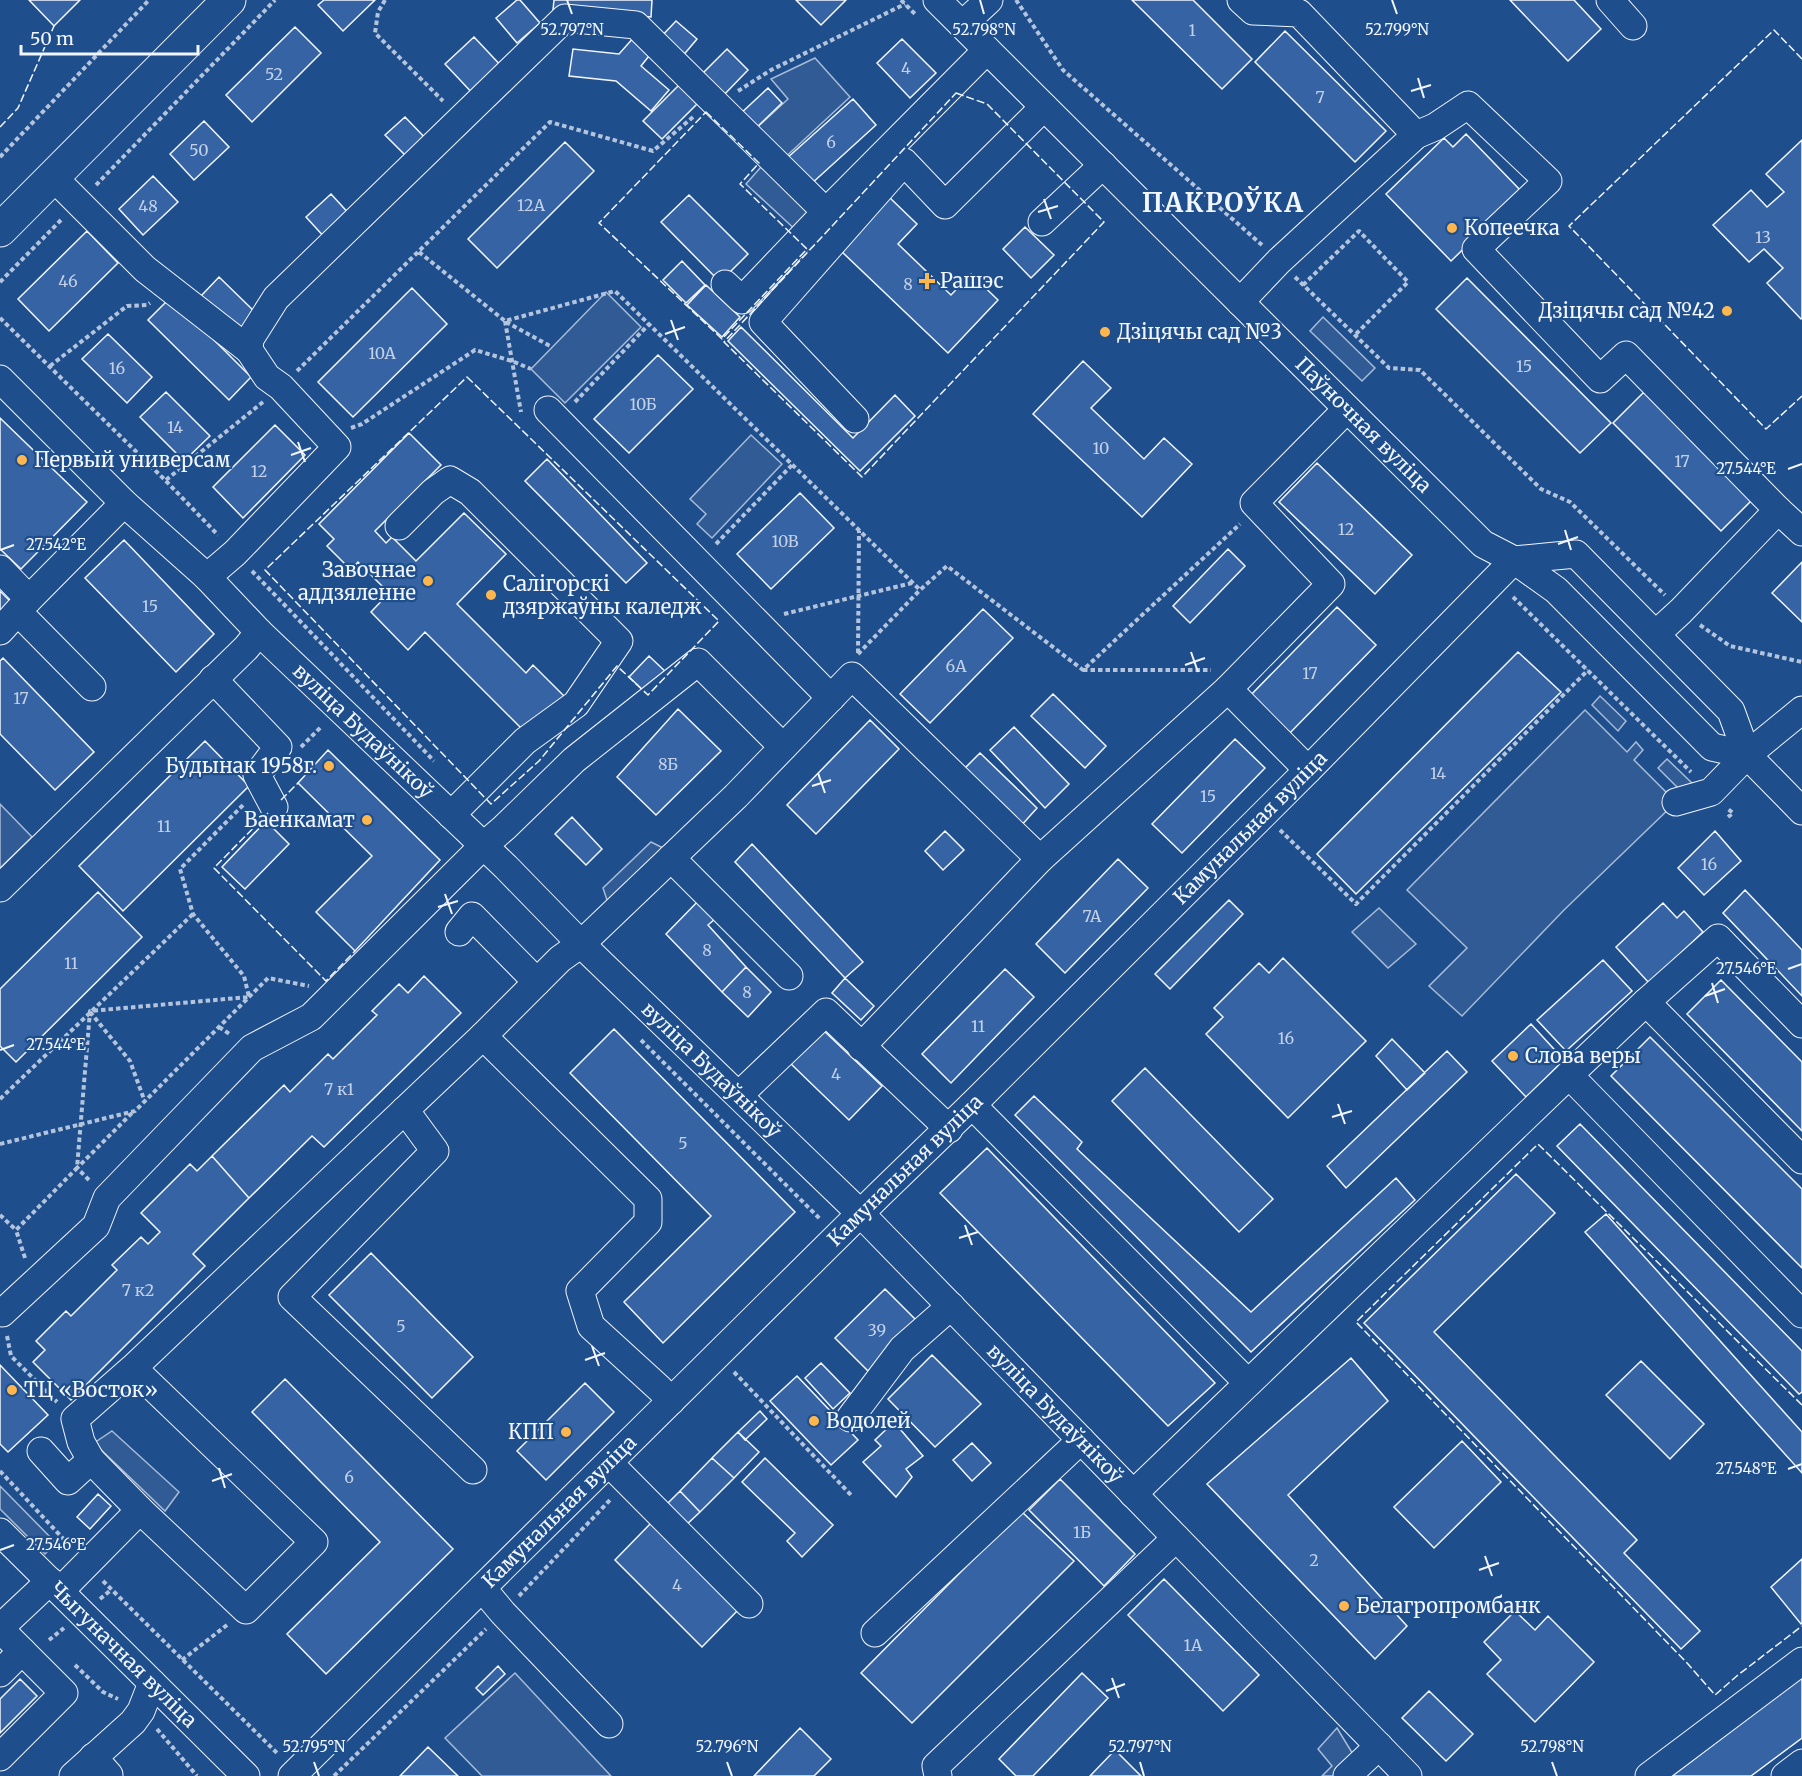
<svg xmlns="http://www.w3.org/2000/svg" width="1802" height="1776" font-family="Merriweather,serif">
	<style>
		.built { fill: #305b95; stroke: #a8bbd7; stroke-width: 1.5 }
		.building { fill: #3563a3; stroke: #f2f6ff; stroke-width: 1.5 }
		.lines { fill: none; stroke-linecap: round; stroke-linejoin: round }
		.minor-casing { stroke: #f2f6ff; stroke-width: 29 }
		.major-casing { stroke: #f2f6ff; stroke-width: 35 }
		.path { stroke: #b3c4dc; stroke-width: 4; stroke-dasharray: 4.5 3; stroke-linecap: butt }
		.minor { stroke: #1f4e8c; stroke-width: 27 }
		.major { stroke: #1f4e8c; stroke-width: 33 }
		.fence { stroke: #f2f6ff; stroke-width: 1.5; stroke-dasharray: 8 3; stroke-linecap: butt }
		.ticks { fill: none; stroke: #f2f6ff; stroke-width: 2 }
		.poi-dot { fill: #ffb74d; stroke: #1f4e8c; stroke-width: 2 }
		.labels { text-anchor: middle; stroke-width: 4.5; stroke-linejoin: round; paint-order: stroke }
		.number-label { font-size: 16px; fill: #c3d1e8 }
		.poi-label { font-size: 20px; fill: #f2f6ff; stroke: #1f4e8c; text-anchor: start }
		.street-label { font-size: 20px; fill: #f2f6ff; stroke: #1f4e8c }
		.district-label { font-size: 26px; font-weight: bold; letter-spacing: 1.5px; fill: #f2f6ff; stroke: #1f4e8c }
		.ticks-label { font-size: 15px; text-anchor: middle; fill: #f2f6ff; stroke: #1f4e8c; stroke-width: 4.5; stroke-linejoin: round; paint-order: stroke }
	</style>
	<rect width="100%" height="100%" fill="#1f4e8c"/>
	<path class="built" d="M815,58L850,97L779,163L751,133L788,99L771,79Z
		M761,167L814,216L799,233L746,184Z
		M606,292L641,327L565,403L531,369Z
		M1323,317L1375,368L1362,381L1310,331Z
		M751,435L782,464L712,538L697,524L706,514L690,499Z
		M1600,696L1626,721L1618,731L1592,705Z
		M1585,710L1627,752L1636,742L1643,750L1634,760L1676,802L1564,910L1462,1016L1429,986L1467,948L1407,890Z
		M1667,759L1693,784L1684,794L1658,768Z
		M0,804L32,837L0,868Z
		M651,842L667,850L608,903L603,888Z
		M1379,908L1416,944L1388,968L1352,932Z
		M112,1431L179,1492L165,1511L94,1443Z
		M0,1486L56,1543L45,1554L0,1509Z
		M515,1673L611,1776H482L445,1738Z
		M1337,1728L1362,1769L1355,1776H1322L1332,1766L1318,1749Z"/>
	<path class="building" d="M29,0H80L54,26Z
		M324,0H375L343,31L318,5Z
		M517,0H520L540,23L517,43L496,18Z
		M554,0H652L651,17L553,10Z
		M796,0H846L821,25Z
		M1132,0H1193L1252,59L1222,89Z
		M1510,0H1574L1601,29L1568,61Z
		M676,21L697,39L681,58L659,39Z
		M295,27L321,53L252,122L226,95Z
		M1285,31L1386,131L1355,162L1255,62Z
		M635,36L653,51L641,66L669,90L651,111L616,81L569,76L573,49L619,54Z
		M474,37L505,70L476,97L445,64Z
		M902,39L936,73L910,98L877,63Z
		M727,49L748,70L719,100L697,79Z
		M679,85L697,104L662,139L643,121Z
		M768,88L782,103L753,131L738,116Z
		M853,99L876,125L810,185L786,159Z
		M405,117L431,144L412,162L385,135Z
		M204,121L229,147L194,180L170,154Z
		M1466,134L1522,192L1451,261L1386,194L1444,138L1453,147Z
		M1802,140V318L1801,319L1767,283L1783,268L1764,249L1749,262L1713,225L1751,190L1767,207L1784,192L1766,174Z
		M565,142L594,171L497,268L468,239Z
		M153,176L178,202L143,235L119,209Z
		M331,194L352,217L327,240L306,217Z
		M689,195L748,254L720,282L661,222Z
		M889,197L917,224L898,244L951,295L971,274L998,300L948,353L840,250Z
		M1025,227L1054,255L1031,278L1003,249Z
		M87,231L118,263L49,331L18,299Z
		M682,261L705,285L686,303L663,280Z
		M219,277L259,316L241,335L201,296Z
		M1467,278L1611,423L1580,453L1436,309Z
		M706,285L740,317L722,337L687,305Z
		M412,288L447,324L353,417L318,382Z
		M171,297L251,377L229,400L148,320Z
		M741,327L853,438L895,395L915,416L860,471L728,341Z
		M108,334L152,377L127,403L82,359Z
		M658,355L693,389L629,453L594,419Z
		M1083,361L1111,388L1091,408L1144,459L1164,438L1192,464L1142,517L1033,414Z
		M166,392L210,436L184,461L140,417Z
		M1644,392L1752,500L1721,531L1613,423Z
		M0,418L87,502L21,569L0,549Z
		M275,425L305,455L243,518L213,487Z
		M409,433L441,465L375,531L386,543L392,537L416,561L464,513L506,554L457,604L526,673L533,665L565,697L528,735L425,632L408,650L371,612L389,593L358,562L351,570L327,546L334,539L319,524Z
		M547,459L647,563L626,583L525,481Z
		M1317,463L1412,555L1375,594L1279,502Z
		M800,493L834,528L771,589L737,554Z
		M124,540L214,634L176,672L85,578Z
		M1228,549L1245,566L1190,623L1173,606Z
		M1802,562V622L1772,593Z
		M0,591L14,605L0,619Z
		M1337,607L1376,645L1284,739L1245,701Z
		M983,609L1013,638L930,723L900,694Z
		M1518,652L1561,692L1356,894L1317,854Z
		M649,656L668,674L648,695L629,677Z
		M3,658L94,752L55,790L0,734V661Z
		M1053,694L1106,746L1085,768L1031,716Z
		M678,709L721,751L656,815L617,777Z
		M870,720L899,749L816,834L787,805Z
		M1014,727L1069,784L1045,808L990,750Z
		M1235,739L1265,768L1182,853L1152,824Z
		M205,741L249,786L123,911L79,866Z
		M328,750L440,860L355,951L316,912L372,856L298,783Z
		M980,753L1037,808L1020,827L962,771Z
		M572,817L602,849L586,865L555,834Z
		M266,821L289,844L245,889L222,867Z
		M945,831L964,850L943,870L925,851Z
		M1715,831L1741,861L1704,895L1678,868Z
		M752,844L863,962L845,978L735,862Z
		M1118,859L1148,888L1065,973L1036,944Z
		M1745,890L1802,950V996L1723,913Z
		M98,892L142,937L16,1062L0,1046V989Z
		M704,895L722,913L708,925L746,967L722,992L666,934Z
		M1229,900L1243,914L1170,989L1155,974Z
		M1663,903L1677,918L1684,911L1703,932L1649,983L1616,947Z
		M1283,958L1366,1041L1288,1118L1206,1034L1223,1017L1214,1008L1259,963L1269,973Z
		M1603,960L1632,991L1566,1051L1537,1020Z
		M746,967L771,992L748,1017L722,992Z
		M1005,969L1034,997L951,1083L922,1054Z
		M424,976L461,1013L324,1147L312,1136L249,1198L212,1156L284,1085L290,1092L328,1054L333,1059L377,1015L372,1011L399,984L408,993Z
		M845,978L874,1006L861,1020L832,993Z
		M1721,980L1802,1062V1131L1687,1014Z
		M1531,1024L1564,1060L1526,1097L1492,1061Z
		M614,1029L795,1212L663,1343L624,1302L711,1216L570,1073Z
		M822,1029L882,1086L849,1120L790,1063Z
		M1650,1037L1802,1189V1268L1611,1076Z
		M1392,1039L1425,1073L1407,1090L1376,1056Z
		M1447,1051L1467,1072L1346,1188L1327,1166Z
		M1145,1068L1273,1199L1239,1232L1112,1101Z
		M1034,1096L1082,1142L1077,1149L1251,1312L1396,1178L1415,1200L1251,1352L1015,1115Z
		M1580,1124L1802,1351V1392L1799,1394L1557,1146Z
		M987,1148L1215,1383L1168,1426L940,1193Z
		M212,1156L249,1198L193,1254L205,1266L71,1400L33,1362L45,1350L36,1341L66,1311L71,1316L117,1270L112,1265L141,1237L148,1244L160,1232L141,1213L190,1164L197,1171Z
		M1516,1174L1555,1213L1434,1332L1637,1540L1624,1553L1700,1631L1681,1649L1364,1323Z
		M1606,1214L1802,1432V1473L1585,1232Z
		M371,1253L473,1357L432,1398L329,1295Z
		M885,1289L918,1322L868,1371L835,1338Z
		M932,1355L981,1404L935,1447L888,1399Z
		M1351,1358L1388,1401L1288,1495L1407,1626L1375,1659L1207,1484Z
		M1641,1361L1704,1424L1670,1459L1606,1395Z
		M821,1363L850,1393L833,1409L805,1378Z
		M0,1365L48,1415L8,1452L0,1444Z
		M797,1376L858,1440L831,1465L770,1401Z
		M285,1379L453,1549L326,1674L287,1634L380,1542L252,1412Z
		M585,1383L614,1412L546,1480L517,1451Z
		M760,1411L767,1419L745,1440L738,1432Z
		M894,1422L923,1456L906,1469L912,1477L896,1497L863,1462L881,1446L875,1440Z
		M738,1432L759,1452L734,1478L712,1458Z
		M1462,1441L1501,1482L1434,1548L1394,1507Z
		M972,1443L991,1463L972,1481L953,1460Z
		M712,1458L734,1478L700,1512L680,1491Z
		M765,1458L833,1525L802,1557L787,1541L795,1533L742,1482Z
		M1060,1479L1135,1554L1104,1586L1029,1510Z
		M680,1491L700,1512L684,1527L664,1507Z
		M98,1494L111,1506L90,1529L77,1517Z
		M1021,1511L1074,1561L912,1723L861,1673Z
		M651,1523L738,1610L702,1647L615,1560Z
		M1802,1559V1623L1801,1624L1771,1587Z
		M1164,1579L1259,1675L1223,1711L1128,1615Z
		M1515,1611L1535,1630L1548,1616L1594,1662L1535,1722L1487,1674L1501,1660L1484,1642Z
		M498,1666L505,1674L483,1695L476,1688Z
		M1082,1673L1108,1698L1033,1776H1016L999,1759Z
		M1802,1677V1738L1751,1776H1672Z
		M20,1679L37,1696L0,1733V1699Z
		M1429,1691L1473,1734L1446,1761L1402,1718Z
		M800,1728L831,1759L814,1776H754Z
		M428,1747L458,1776H400Z
		M1115,1750L1141,1776H1090Z"/>
	<g class="lines">
		<defs>
			<g id="minor">
				<path id="s1" d="M937,0L1483,544L1514,560L1556,590L1712,747L1747,755"/>
				<path d="M1241,0L1253,11L1299,13L1416,135"/>
				<path d="M1610,0L1633,26"/>
				<path d="M962,25L989,0"/>
				<path d="M53,177L145,269L249,350"/>
				<path d="M826,212L987,50"/>
				<path d="M1042,222L1103,165"/>
				<path d="M1240,302L1279,261L1416,135L1435,127L1468,105L1548,181L1476,249L1600,379L1626,355L1778,510L1681,611L1656,634"/>
				<path id="s2" d="M0,379L124,503L207,577L259,632L506,867L581,944L861,1214L1408,1776"/>
				<path d="M548,410L831,698"/>
				<path d="M855,419L763,322L904,162L945,205L1044,107"/>
				<path d="M1778,510L1802,532"/>
				<path d="M399,526L433,492L450,480L470,492L619,641L576,704L525,741L451,815"/>
				<path d="M1514,560L1576,554L1731,711L1747,755L1802,811"/>
				<path d="M0,569L29,599L124,503"/>
				<path d="M207,577L235,553L337,447L281,387L267,377L249,350L250,339L276,298L565,18L636,25L826,212L742,300L725,284"/>
				<path d="M18,612L92,687"/>
				<path d="M0,631L28,600"/>
				<path d="M213,679L278,747L257,775L274,807"/>
				<path d="M1228,689L1331,584L1254,503L1347,409"/>
				<path d="M1676,802L1711,792L1747,755L1802,710"/>
				<path d="M671,858L789,976"/>
				<path d="M1040,859L1228,689L1308,770"/>
				<path d="M0,888L246,648L259,632"/>
				<path d="M459,932L472,916L537,982"/>
				<path d="M1646,1002L1802,1160"/>
				<path d="M1569,1075L1646,1002L1718,938L1802,1024"/>
				<path d="M739,1095L826,1012L949,1129"/>
				<path d="M972,1105L1248,1383"/>
				<path d="M405,1110L435,1151L292,1297L473,1470"/>
				<path d="M0,1311L2,1313L96,1226L107,1198L252,1048L311,1017L483,846L504,828L574,760L698,662L783,747"/>
				<path d="M133,1368L314,1542L246,1610L140,1510L91,1460L81,1442L75,1419L133,1368L483,1036"/>
				<path d="M671,1401L660,1389L591,1326L580,1291L648,1222V1199L483,1036L560,959L581,944L736,796L852,676L1040,859L861,1047"/>
				<path d="M850,1418L902,1349L951,1306"/>
				<path d="M41,1451L68,1481L91,1460"/>
				<path d="M609,1463L749,1604"/>
				<path d="M1133,1494L1569,1075L1802,1314"/>
				<path id="s3" d="M0,1532L246,1776"/>
				<path d="M482,1588L503,1613L609,1724"/>
				<path d="M60,1591L140,1510"/>
				<path d="M0,1628L50,1581"/>
				<path d="M0,1629L64,1693L0,1757"/>
				<path d="M875,1633L1081,1440"/>
				<path d="M0,1673L22,1651"/>
				<path d="M93,1757L109,1775"/>
				<path d="M73,1776L133,1722L141,1711L152,1683"/>
				<path id="s4" d="M292,1776L880,1194L972,1105L1308,770L1514,560"/>
				<path d="M938,1776L936,1766L1176,1538"/>
				<path d="M1347,1776L1379,1746"/>
				<path d="M1649,1776L1802,1661"/>
				<path d="M1785,1776L1802,1763"/>
			</g>
			<path id="major" d="M0,230L229,0"/>
		</defs>
		<use href="#minor" class="minor-casing"/>
		<use href="#major" class="major-casing"/>
		<path class="path" d="M385,0L378,12L375,33L443,101
			M901,0L915,14
			M1016,0L1063,70L1262,245
			M738,91L771,70L905,4
			M0,157L149,0
			M96,185L275,0
			M419,252L505,321L615,291L920,590L947,566L1083,670L1240,524
			M1295,277L1389,368L1420,370L1541,489L1570,502L1665,595
			M0,282L61,220
			M1303,285L1359,231L1408,282L1355,335
			M0,318L166,481L218,535
			M505,321L521,412
			M506,322L552,347
			M50,366L127,306L147,305L150,303
			M297,371L550,122L653,151L693,117
			M575,402L649,324
			M351,428L362,424L475,350L512,361L531,369
			M166,480L263,402
			M716,544L792,465
			M252,571L434,761
			M1513,597L1691,772
			M784,614L912,583
			M1700,625L1730,646L1802,662
			M858,653L859,531
			M858,654L920,590
			M1083,670H1211
			M301,747L322,726
			M1728,817L1733,813L1728,809
			M1280,830L1356,904L1588,670
			M90,1012L130,1061L145,1102
			M219,1027L231,1035
			M641,1040L820,1219
			M0,1099L193,914
			M0,1144L135,1111L268,978L309,986
			M89,1180L77,1168L134,1111
			M0,1215L16,1230
			M25,1258L16,1230L77,1168L90,1011L249,997L244,976L193,914L180,869L245,803
			M7,1336L11,1356L57,1402
			M734,1372L852,1496
			M0,1471L71,1547
			M103,1581L279,1755
			M519,1596L611,1499
			M100,1599L111,1590
			M49,1640L64,1628
			M182,1660L227,1625
			M75,1665L103,1692L118,1699
			M157,1729L197,1776
			M334,1776L486,1629"/>
		<use href="#minor" class="minor"/>
		<use href="#major" class="major"/>
		<path class="fence" d="M1802,59L1774,30L1569,226L1766,429L1802,396
			M956,93L987,104L1104,222L862,477L724,342Z
			M706,112L759,163L740,184L807,249L722,339L599,223Z
			M0,127L18,108L54,26
			M467,377L719,621L648,695L617,666L539,761L491,804L265,570Z
			M281,800L298,783
			M268,813L214,868L326,981L355,951
			M1802,1405L1538,1144L1356,1322L1688,1664L1715,1695L1738,1675L1802,1626"/>
	</g>
	<path class="ticks" d="M567,0L572,14M980,0L984,14M1392,0L1397,14M1418,78L1424,98M1411,91L1431,85M1044,199L1051,219M1038,212L1058,206M671,320L678,340M665,334L685,327M298,442L305,462M291,455L311,448M1788,469L1802,464M1565,530L1571,550M1558,544L1578,537M0,550L14,545M1191,652L1198,672M1185,665L1205,658M818,773L825,793M812,786L831,780M445,894L452,914M438,907L458,901M1788,969L1802,964M1712,983L1718,1003M1705,996L1725,989M0,1050L14,1045M1338,1104L1345,1124M1332,1117L1352,1111M965,1225L972,1245M959,1238L978,1232M592,1346L599,1366M585,1360L605,1353M219,1468L225,1488M1788,1469L1802,1464M212,1481L232,1474M0,1550L14,1545M1485,1556L1492,1576M1479,1570L1499,1563M1112,1678L1119,1698M1106,1691L1125,1684M314,1762L319,1776M727,1762L732,1776M1140,1762L1144,1776M1552,1762L1557,1776"/>
	<g class="poi-dot">
		<circle cx="1452" cy="228" r="6"/>
		<path d="M924 272h6v6h6v6h-6v6h-6v-6h-6v-6h6z"/>
		<circle cx="1727" cy="311" r="6"/>
		<circle cx="1105" cy="332" r="6"/>
		<circle cx="22" cy="460" r="6"/>
		<circle cx="428" cy="581" r="6"/>
		<circle cx="491" cy="595" r="6"/>
		<circle cx="329" cy="766" r="6"/>
		<circle cx="367" cy="820" r="6"/>
		<circle cx="1513" cy="1056" r="6"/>
		<circle cx="12" cy="1390" r="6"/>
		<circle cx="814" cy="1421" r="6"/>
		<circle cx="566" cy="1432" r="6"/>
		<circle cx="1344" cy="1606" r="6"/>
	</g>
	<g class="labels">
		<g class="number-label">
			<text x="1192" y="36">1</text>
			<text x="906" y="74">4</text>
			<text x="274" y="80">52</text>
			<text x="1320" y="103">7</text>
			<text x="831" y="148">6</text>
			<text x="199" y="156">50</text>
			<text x="531" y="211">12А</text>
			<text x="148" y="212">48</text>
			<text x="1763" y="243">13</text>
			<text x="68" y="287">46</text>
			<text x="908" y="290">8</text>
			<text x="382" y="359">10А</text>
			<text x="1524" y="372">15</text>
			<text x="117" y="374">16</text>
			<text x="643" y="410">10Б</text>
			<text x="175" y="433">14</text>
			<text x="1101" y="454">10</text>
			<text x="1682" y="467">17</text>
			<text x="259" y="477">12</text>
			<text x="1346" y="535">12</text>
			<text x="785" y="547">10В</text>
			<text x="150" y="612">15</text>
			<text x="956" y="672">6А</text>
			<text x="1310" y="679">17</text>
			<text x="21" y="704">17</text>
			<text x="668" y="770">8Б</text>
			<text x="1438" y="779">14</text>
			<text x="1208" y="802">15</text>
			<text x="164" y="832">11</text>
			<text x="1709" y="870">16</text>
			<text x="1092" y="922">7А</text>
			<text x="707" y="956">8</text>
			<text x="71" y="969">11</text>
			<text x="747" y="998">8</text>
			<text x="978" y="1032">11</text>
			<text x="1286" y="1044">16</text>
			<text x="836" y="1080">4</text>
			<text x="339" y="1095">7 к1</text>
			<text x="683" y="1149">5</text>
			<text x="138" y="1296">7 к2</text>
			<text x="401" y="1332">5</text>
			<text x="877" y="1336">39</text>
			<text x="349" y="1483">6</text>
			<text x="1082" y="1538">1Б</text>
			<text x="1314" y="1566">2</text>
			<text x="677" y="1591">4</text>
			<text x="1193" y="1651">1А</text>
		</g>
		<g class="poi-label">
			<text x="1464" y="235">Копеечка</text>
			<text x="940" y="288">Рашэс</text>
			<text x="1715" y="318" text-anchor="end">Дзіцячы сад №42</text>
			<text x="1117" y="339">Дзіцячы сад №3</text>
			<text x="34" y="467">Первый универсам</text>
			<text x="416" y="577" text-anchor="end">Завочнае<tspan x="416" dy="23">аддзяленне</tspan></text>
			<text x="503" y="591">Салігорскі<tspan x="503" dy="23">дзяржаўны каледж</tspan></text>
			<text x="317" y="773" text-anchor="end">Будынак 1958г.</text>
			<text x="355" y="827" text-anchor="end">Ваенкамат</text>
			<text x="1525" y="1063">Слова веры</text>
			<text x="24" y="1397">ТЦ «Восток»</text>
			<text x="826" y="1428">Водолей</text>
			<text x="554" y="1439" text-anchor="end">КПП</text>
			<text x="1356" y="1613">Белагропромбанк</text>
		</g>
		<g class="street-label">
			<text dy="7" stroke="none"><textPath href="#s1" startOffset="602">Паўночная вуліца</textPath></text>
			<text dy="7" stroke="none"><textPath href="#s2" startOffset="506">вуліца Будаўнікоў</textPath></text>
			<text dy="7" stroke="none"><textPath href="#s4" startOffset="1348">Камунальная вуліца</textPath></text>
			<text dy="7" stroke="none"><textPath href="#s2" startOffset="992">вуліца Будаўнікоў</textPath></text>
			<text dy="7" stroke="none"><textPath href="#s4" startOffset="862">Камунальная вуліца</textPath></text>
			<text dy="7" stroke="none"><textPath href="#s2" startOffset="1478">вуліца Будаўнікоў</textPath></text>
			<text dy="7" stroke="none"><textPath href="#s4" startOffset="376">Камунальная вуліца</textPath></text>
			<text dy="7" stroke="none"><textPath href="#s3" startOffset="174">Чыгуначная вуліца</textPath></text>
		</g>
		<g class="district-label">
			<text x="1223" y="212">ПАКРОЎКА</text>
		</g>
	</g>
	<g class="ticks-label">
		<text x="572" y="35">52.797°N</text>
		<text x="984" y="35">52.798°N</text>
		<text x="1397" y="35">52.799°N</text>
		<text x="1746" y="474">27.544°E</text>
		<text x="56" y="550">27.542°E</text>
		<text x="1746" y="974">27.546°E</text>
		<text x="56" y="1050">27.544°E</text>
		<text x="1746" y="1474">27.548°E</text>
		<text x="56" y="1550">27.546°E</text>
		<text x="314" y="1752">52.795°N</text>
		<text x="727" y="1752">52.796°N</text>
		<text x="1140" y="1752">52.797°N</text>
		<text x="1552" y="1752">52.798°N</text>
	</g>
	<path d="M21 45v9h177v-9" fill="none" stroke="#f2f6ff" stroke-width="3"/>
	<text x="30" y="45" font-size="18" fill="#f2f6ff" stroke="#1f4e8c" stroke-width="4.5" paint-order="stroke">50 m</text>
</svg>
